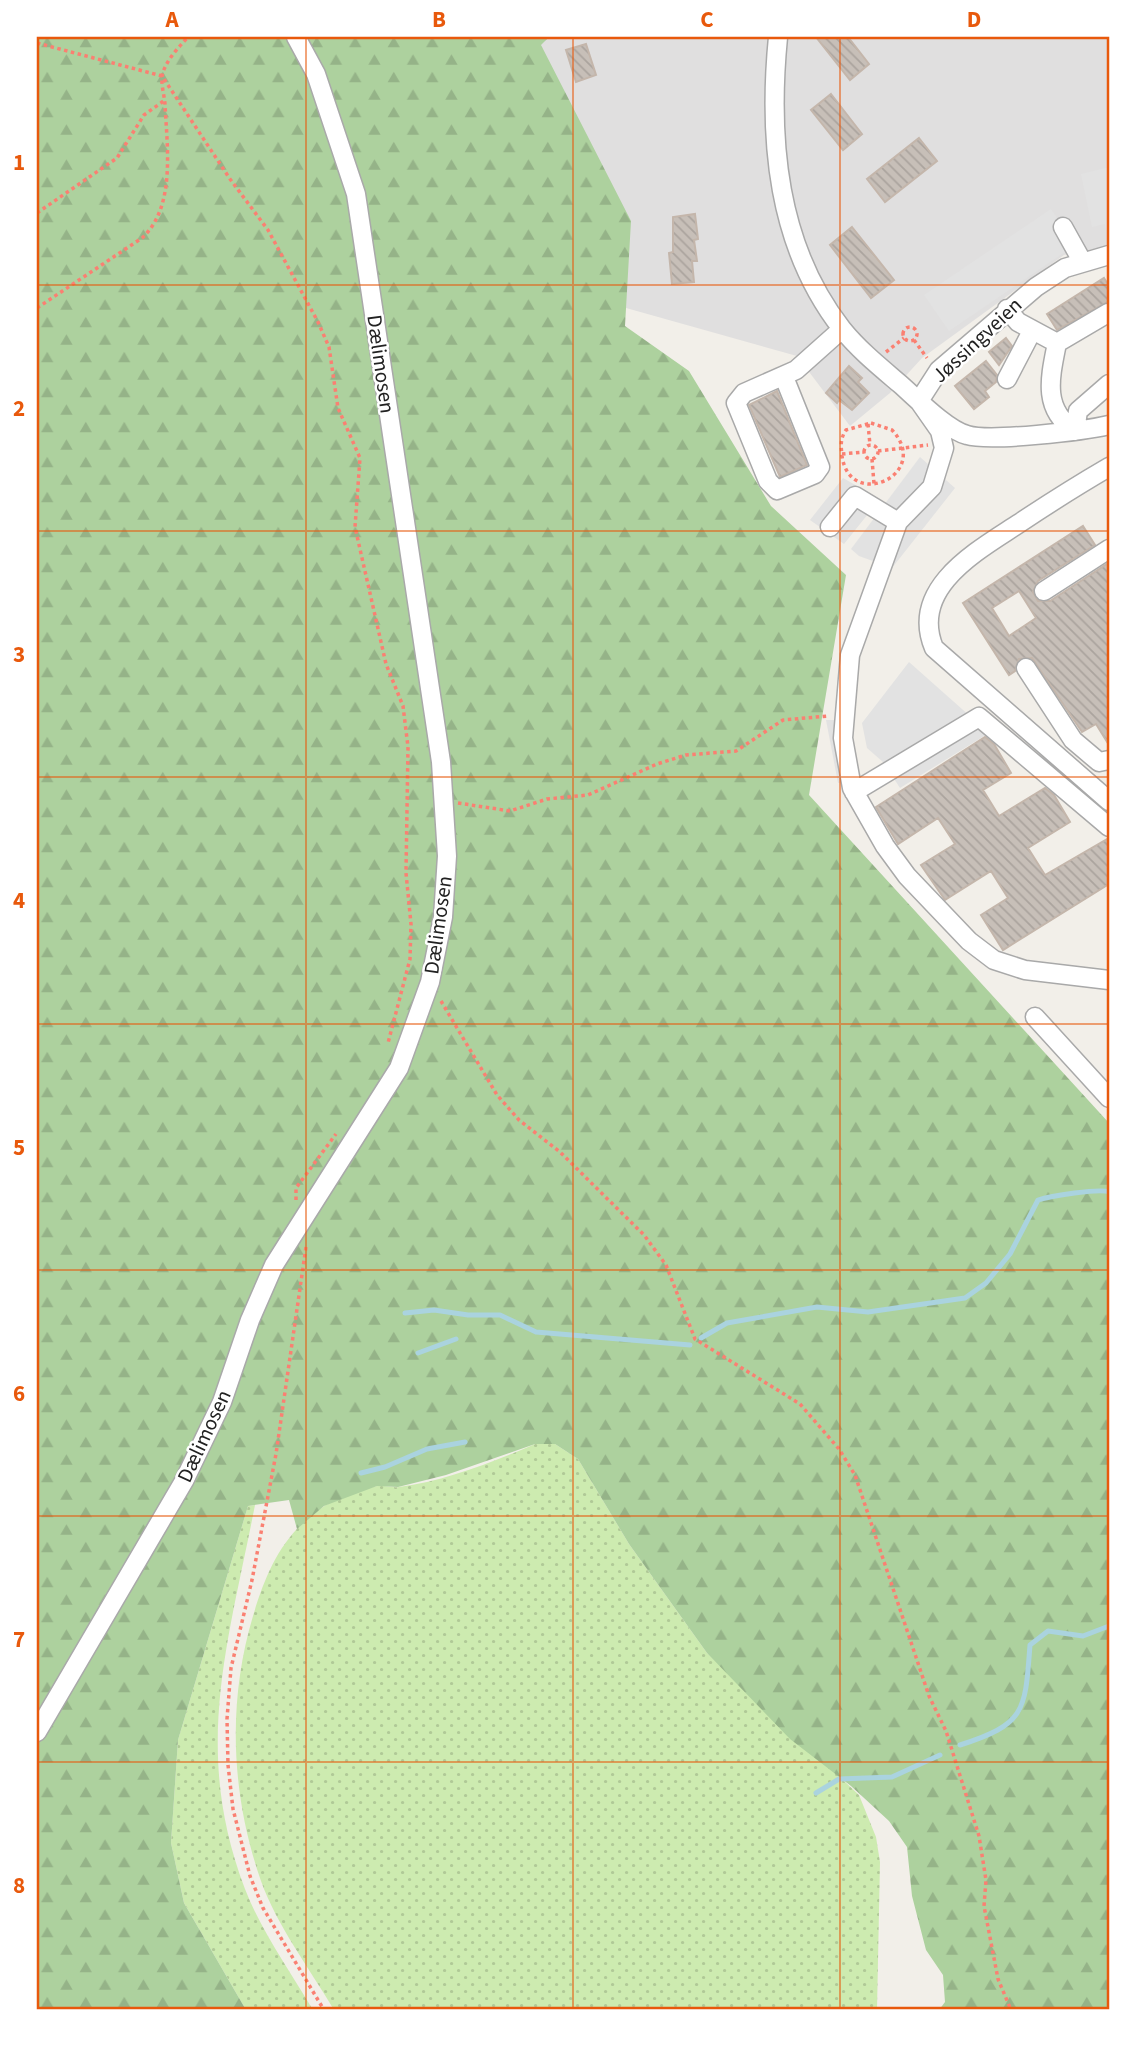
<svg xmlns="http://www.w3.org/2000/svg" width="1146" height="2047" font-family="'Source Sans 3',sans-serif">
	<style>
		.residential { fill: #e0dfdf }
		.grass { fill: url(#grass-dots) }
		.forest { fill: url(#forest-firs) }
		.parking { fill: #e2e2e2 }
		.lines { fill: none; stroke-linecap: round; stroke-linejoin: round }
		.stream { stroke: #aad3df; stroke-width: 5 }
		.building { fill: url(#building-back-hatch); stroke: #c4b6ab; stroke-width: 2; fill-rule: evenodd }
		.minor-casing { stroke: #a9a9a9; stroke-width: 21 }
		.path { stroke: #fa8072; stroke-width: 3.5; stroke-dasharray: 3.5 3.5; stroke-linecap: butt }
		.minor { stroke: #fff; stroke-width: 18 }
		.grid { fill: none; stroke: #e8590c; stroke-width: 2; stroke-opacity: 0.55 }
		.labels { text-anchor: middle; stroke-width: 5; stroke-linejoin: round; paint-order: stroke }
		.street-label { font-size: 21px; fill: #222; stroke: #fff }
		.neatline { fill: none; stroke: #e8590c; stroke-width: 2.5 }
		.grid-label { font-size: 23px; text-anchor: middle; font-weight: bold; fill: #e8590c }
	</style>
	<defs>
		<pattern id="grass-dots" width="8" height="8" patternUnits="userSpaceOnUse" patternTransform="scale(1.75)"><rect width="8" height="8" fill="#cdebb0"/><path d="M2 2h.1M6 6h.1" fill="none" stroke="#b0c997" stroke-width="1.8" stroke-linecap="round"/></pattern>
		<pattern id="forest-firs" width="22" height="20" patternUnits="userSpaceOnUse" patternTransform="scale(1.75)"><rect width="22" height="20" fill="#add19e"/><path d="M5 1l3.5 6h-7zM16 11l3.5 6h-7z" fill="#95b388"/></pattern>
		<pattern id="building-back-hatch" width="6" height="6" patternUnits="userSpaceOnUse" patternTransform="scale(1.75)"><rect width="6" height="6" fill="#c7bfb8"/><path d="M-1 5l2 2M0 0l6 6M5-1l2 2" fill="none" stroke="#aba49e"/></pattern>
	</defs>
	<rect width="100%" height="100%" fill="#f2efe9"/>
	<path class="residential" d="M513,37H1109V246L1064,255L922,358L890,393L850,426L797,356L619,306Z"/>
	<path class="grass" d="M535,1444H555L578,1459L629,1544L707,1653L859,1795L876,1837L880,1862L877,2010H334C310,1969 277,1926 261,1881C231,1795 227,1703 253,1616C266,1572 283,1533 323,1507C336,1498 362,1489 377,1486C384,1485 392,1488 399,1487C445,1481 493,1462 535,1444Z
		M255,1505C228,1644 192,1750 245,1889C261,1931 290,1971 313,2010H246L184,1903L171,1843L178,1740L248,1506Z"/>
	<path class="forest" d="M37,37H549L541,45L631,221L625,326L689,371L771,506L846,575L809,795L1109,1123V2010H939L945,2002L943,1975L926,1950L912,1896L907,1847L889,1821L851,1786L790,1739L707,1653L629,1544L578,1459L555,1444H535L446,1475L398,1487L377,1486L324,1506L297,1529L289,1500L248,1506L178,1740L171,1843L184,1903L246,2010H37Z"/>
	<path class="parking" d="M1109,167V238H1108L1105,224L1092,227L1081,174Z
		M1051,209L1075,245L949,331L924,295Z
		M920,457L955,488L892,568L859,556L851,549Z
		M843,478L880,499L844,544L810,520Z
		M909,662L989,733L900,788L883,762L867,748L862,723Z
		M826,720H837L845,782L838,783Z"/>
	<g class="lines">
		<path class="stream" d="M405,1313L434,1310L468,1315H500L536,1332L690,1345
			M701,1338L727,1323L817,1307L868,1312L965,1298L986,1283L1010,1254L1038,1200C1050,1196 1100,1188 1109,1192
			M418,1353L456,1339
			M361,1473L385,1467L427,1449L465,1442
			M960,1745C1026,1724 1025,1711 1030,1645L1048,1631L1083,1636L1109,1626
			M816,1793L839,1779L892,1777L940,1755"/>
	</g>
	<path class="building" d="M816,37H848L869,64L850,80Z
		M586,44L596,75L576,82L566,50Z
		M831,94L862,134L843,150L811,110Z
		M919,138L937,161L885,202L867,179Z
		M695,214L698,239L694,240L697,261H692L694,282L672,284L669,253L673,252V217Z
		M852,227L894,280L871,298L830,245Z
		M1104,278L1109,286V301L1057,330L1047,314Z
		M1006,338L1012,346L999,365L989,352Z
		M986,361L997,375L996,382L985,391L989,397L974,409L955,386Z
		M849,366L862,378L858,382L869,393L852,410L839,400L837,403L826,393Z
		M777,391L807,465L780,477L749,405Z
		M1083,526L1095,545L1038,581L1033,592L1038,601H1050L1107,564L1109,567V745L1096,724L1082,732L1032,658L1019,659L1015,671L1009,675L963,603ZM1019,591L1036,618L1009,636L992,608Z
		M985,737L994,744L1011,773L983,790L999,816L1045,788L1054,795L1070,822L1028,848L1045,875L1109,838V884L1003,950L981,915L1008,898L991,871L945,900L921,865L955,844L938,818L898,844L876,807Z"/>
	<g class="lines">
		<defs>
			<path id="minor" d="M778,37C768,139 777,246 842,329C859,350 880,367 900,384C916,398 947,430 967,435C990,442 1084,431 1109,425
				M1063,227L1082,261
				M1007,309L1018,322L1057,343L1108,313
				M1057,343C1050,378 1042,409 1075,431
				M784,377L820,467L815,474L777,490L768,481L736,403L744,393L796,370L842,329
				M1007,379L1032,331
				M919,401L940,431L944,448L932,487L898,522L850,655L843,738L852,788L885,846L907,876L969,941L994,960L1025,970L1109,980
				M919,401L939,370L1036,287L1065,268L1109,255
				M1075,431L1078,411L1109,384
				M1109,467C1078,485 1048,504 1018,524C977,551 909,588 934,648L1109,801
				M830,527L855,496L898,522
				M1044,591L1109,549
				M1026,668L1073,740L1099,762L1109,760
				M854,792L979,717L1109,827
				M1035,1017L1109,1098
				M37,1732L184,1481L222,1402L250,1320L274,1265L399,1068L430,982L443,917L447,856L441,762L356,194L316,74L296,37"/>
		</defs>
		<use href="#minor" class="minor-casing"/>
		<path class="path" d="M37,43L162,76L230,179L268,230L318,322L329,347L338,408L360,458L355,527L386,664L403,706L408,747L406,873L411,924L410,959L388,1043
			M37,213L117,158L144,115L165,100
			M37,308L142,238C176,207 167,147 165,104C164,93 160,82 163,72C168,58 179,47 188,37
			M903 334a7 7 0 1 1 14 0a7 7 0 1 1-14 0Z
			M914,340L927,358
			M886,352L904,338
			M871,423L892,430C933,474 850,512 842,456C841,445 840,439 846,430Z
			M868,424L870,445
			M864 452a7 7 0 1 1 14 0a7 7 0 1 1-14 0Z
			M878,451L928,445
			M842,454L864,452
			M872,459L874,484
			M458,803L510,811L547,799L588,795L657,764L686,755L736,751L783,720L828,716
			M441,1001L497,1095L519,1120L560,1152L644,1235L666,1265L695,1339L800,1404L839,1449L855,1475L929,1696L946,1731L979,1836L986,1880L984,1906L998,1979L1011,2010
			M296,1200V1188L336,1134
			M306,1247L276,1454L252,1580L231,1668L227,1719L228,1765L233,1809L250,1876L263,1908L324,2010"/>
		<use href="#minor" class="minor"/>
	</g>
	<path class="grid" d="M306,37V2010M573,37V2010M840,37V2010M37,285H1109M37,531H1109M37,777H1109M37,1024H1109M37,1270H1109M37,1516H1109M37,1762H1109"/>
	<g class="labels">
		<g class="street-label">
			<text transform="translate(977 340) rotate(-43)" y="7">Jøssingveien</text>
			<text transform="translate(381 364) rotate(82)" y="7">Dælimosen</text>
			<text transform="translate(438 925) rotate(-82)" y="7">Dælimosen</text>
			<text transform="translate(204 1436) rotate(-65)" y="7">Dælimosen</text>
		</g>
	</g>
	<rect width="1146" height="2047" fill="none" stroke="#ffffff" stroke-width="77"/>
	<rect x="38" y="38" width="1070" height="1970" class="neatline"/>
	<g class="grid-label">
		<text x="172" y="27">A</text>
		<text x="439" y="27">B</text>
		<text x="707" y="27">C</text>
		<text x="974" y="27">D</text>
		<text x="19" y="170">1</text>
		<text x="19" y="416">2</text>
		<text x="19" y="662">3</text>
		<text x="19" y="908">4</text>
		<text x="19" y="1155">5</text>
		<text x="19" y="1401">6</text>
		<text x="19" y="1647">7</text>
		<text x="19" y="1893">8</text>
	</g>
</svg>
